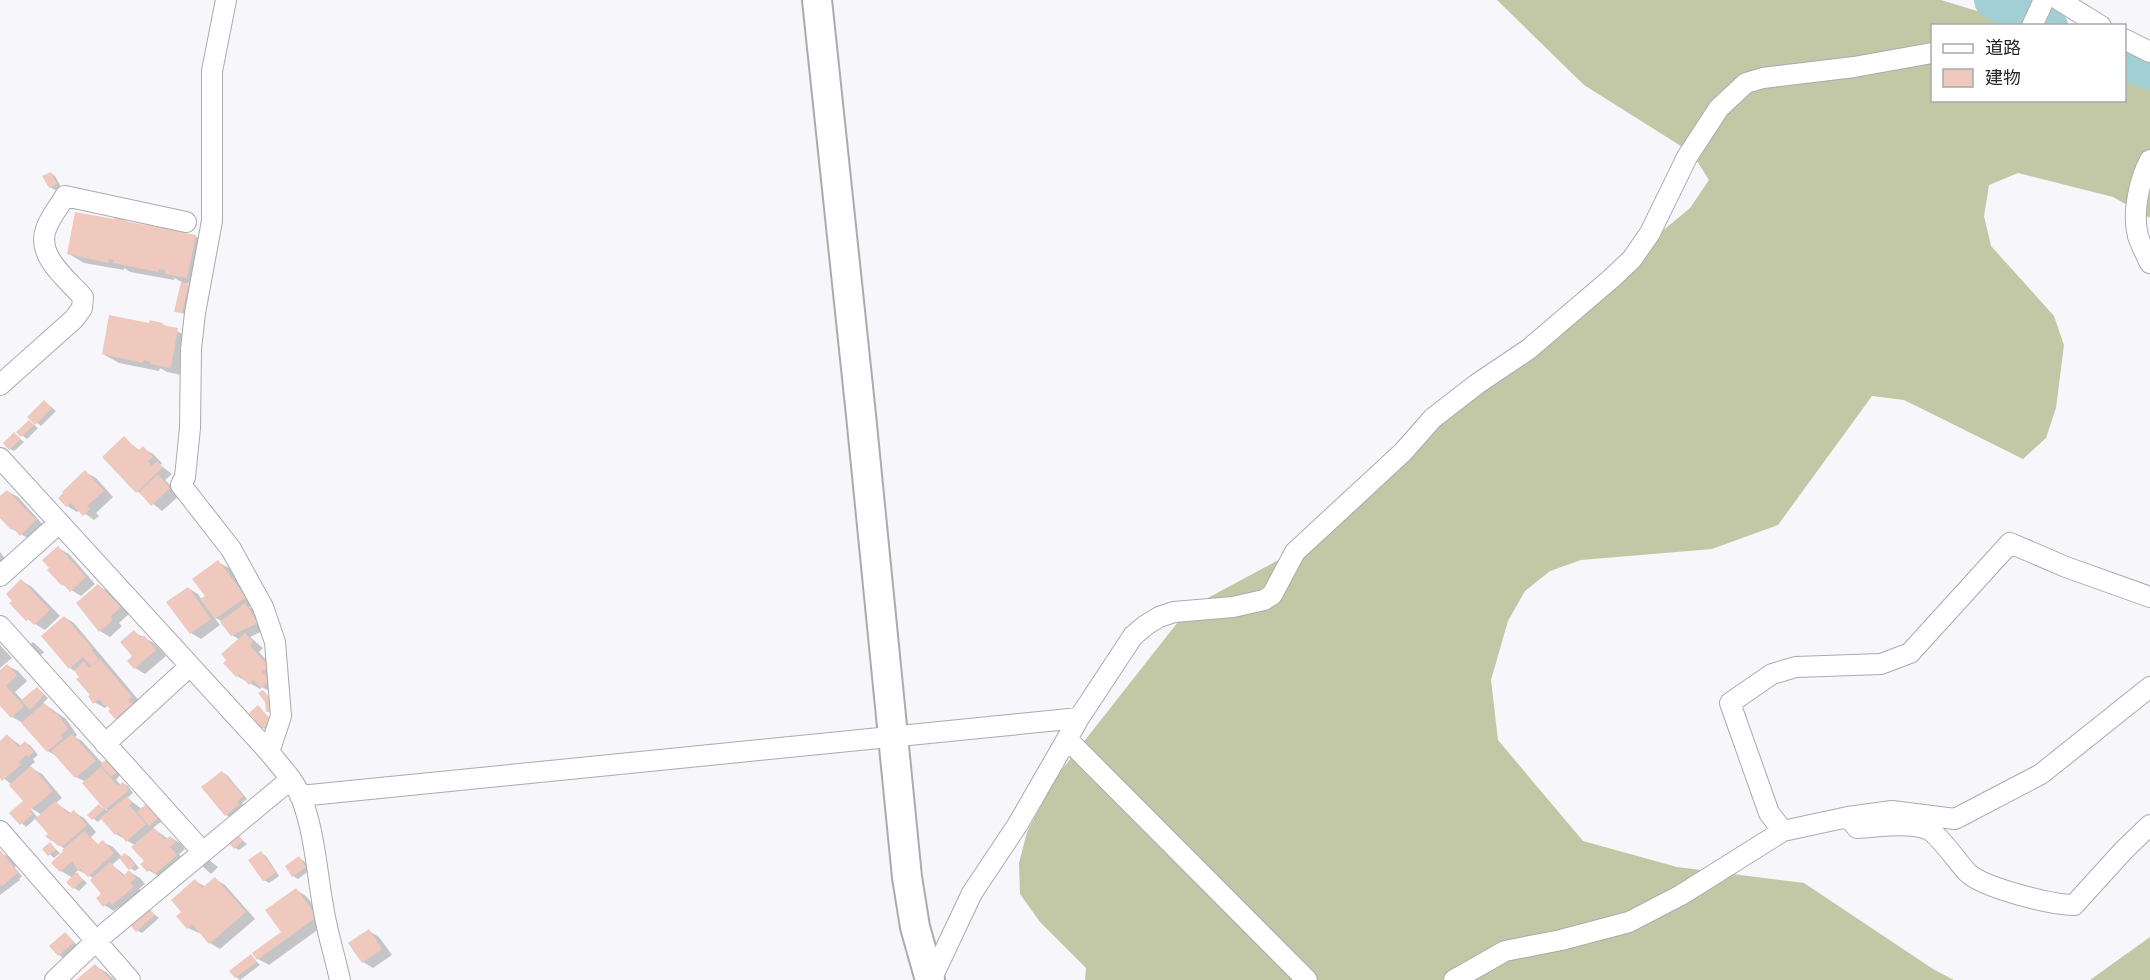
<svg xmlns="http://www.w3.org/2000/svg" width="2150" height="980" font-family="'Archivo Narrow','Noto Sans JP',sans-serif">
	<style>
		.forest { fill: #c2c7a5 }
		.shadow { fill: #0003; fill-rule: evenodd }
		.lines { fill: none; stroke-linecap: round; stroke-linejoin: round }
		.river { stroke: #a2cfd3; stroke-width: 38 }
		.building { fill: #efc8be }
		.street-casing { stroke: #ababae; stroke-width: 22 }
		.secondary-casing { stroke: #ababae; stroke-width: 32 }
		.street { stroke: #fff; stroke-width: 20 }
		.secondary { stroke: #fff; stroke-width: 28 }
	</style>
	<rect width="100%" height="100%" fill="#f7f7fb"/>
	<path class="forest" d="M1497,0H1941L2023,25L1932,26V100H2124L2125,57L2150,74V218L2113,197L2018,173L1989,185L1984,216L1991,246L2054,316L2064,345L2056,408L2046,438L2023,459L1904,400L1872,396L1778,525L1712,549L1581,560L1550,571L1525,591L1508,621L1491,680L1498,740L1583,841L1677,867L1804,883L1933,969L1954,980H1085L1086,968L1040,922L1020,894L1019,863L1027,832L1056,777L1189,608L1297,550L1338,502L1690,208L1709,180L1692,153L1584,85Z
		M2150,937V980H2090Z"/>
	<path class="shadow" d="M51,173L55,176L61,187L55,190L50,187Z
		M115,220H124L130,223L165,230H176L183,234L195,236L211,245L203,286L185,283L193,288L187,315L176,311L182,282L174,278V280L130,272L124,268V270L84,263L69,254Z
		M150,324H162L193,339L186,376L167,372L160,368L159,371L119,363L103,354Z
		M45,402L56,411L41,426L30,417Z
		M29,421L38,428L27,439L18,432Z
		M14,434L24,442L14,451L10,449Z
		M124,438L140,451L143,448L153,454L162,463L160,465L172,474L165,480L180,495L162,511L137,491Z
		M85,472L96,478L113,497L96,513L99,516L94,520L80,510L77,512L67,506Z
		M7,491L18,497L45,527L31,540L12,529L0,516V499Z
		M58,548L69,554L95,584L81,596L63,585Z
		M0,552L7,561L0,568Z
		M218,562L229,568L255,603L249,607L255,611L267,629L250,637L263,648L259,652L278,672L272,693L262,687L260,689L237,676L240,640L232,635L221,621L214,617L220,625L201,639L191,633L188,588L198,594L202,600L207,597Z
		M22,581L32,587L60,616L45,630L27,619Z
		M98,586L108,591L130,613L119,623L122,626L110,637L100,631L78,604Z
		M64,617L74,623L141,703L126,724L116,718L108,705L105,708L94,702L82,676L70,668Z
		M134,632L154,643L166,656L145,674L135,668L129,661L134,656Z
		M33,642L44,652L41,655L30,645Z
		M0,645L12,658L0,668Z
		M6,665L18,671L27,681L15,692L23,701L37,689L42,692L48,698L43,703L66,719L77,735L75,737L82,741L103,764L107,760L121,774L116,780L121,785L123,783L128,786L133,793L127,798L142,809L146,806L151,809L162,821L153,828L168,839L170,837L180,843L185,849L179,854L186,862L159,876L148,870L146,861L136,846L116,834L102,818L98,822L94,819L89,815L99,806L108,811L84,783L86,782L76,777L58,757L48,751L23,723L12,717L0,703V672L7,666Z
		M258,707L275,724L268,731L263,728Z
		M8,736L21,746L25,743L30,745L38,755L33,759L35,762L29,767L42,774L62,798L56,803L72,814L74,812L84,818L96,832L91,837L102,850L105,848L100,844L103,842L113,847L122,857L125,854L130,857L139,868L135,871L130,868L121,857L112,865L126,876L130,872L140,878L145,884L139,889L143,893L124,910L119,907L114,911L104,905L98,899L104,894L92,880L93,878L78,870L75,873L87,883L79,891L74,888L69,882L73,878L61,871L54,863L66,852L65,849L51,840L47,836L50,834L36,818L26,827L11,813L22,803L30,807L12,785L0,775V743ZM29,807L42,815L38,818Z
		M222,772L227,775L247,799L242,803L248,810L236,821L226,815Z
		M238,837L247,844L239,850L235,848Z
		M50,844L60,853L54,858L44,849Z
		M0,852L10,858L16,866L15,868L22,876L19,879L20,880L0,895Z
		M261,853L266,856L279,876L269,883L264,880Z
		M299,858L304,861L310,870L298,879L293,876Z
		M209,860L218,867L211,874L202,866Z
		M215,879L225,885L255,919L220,949L210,943L200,932L199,933L188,928L183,912L195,881L206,887Z
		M296,890L306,896L327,923L269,965L258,959L254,954L283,932Z
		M150,911L159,918L142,933L137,930Z
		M369,931L379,937L392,955L373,968L363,962Z
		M66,934L78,946L63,958L59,955Z
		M251,956L260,965L240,980L236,977Z
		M95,966L106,972L115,980H79Z"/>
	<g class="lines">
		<path class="river" d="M1993,0L2049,26
			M2124,60L2150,71"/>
	</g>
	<path class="building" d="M51,172L57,184L49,188L42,176Z
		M75,212L114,219V217L125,219L124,221L164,228V226L176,228V231L196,235L187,278L165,274V270L159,269L158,272L113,263L114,260L109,259L108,263L67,254Z
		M181,282L189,284L182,313L174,312Z
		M109,315L149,323L150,320L163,323L162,325L178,328L171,368L150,364V362L144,360L143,363L102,354Z
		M44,400L52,408L35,425L27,417Z
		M29,420L34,425L21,437L16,432Z
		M14,432L21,439L9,450L3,443Z
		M124,436L138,451L143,446L153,457L148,461L152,466L157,461L163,467L136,493L102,457Z
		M85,470L104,491L87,506L90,509L83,516L71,503L66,507L58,498L63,493L62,492Z
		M158,474L170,488L151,506L139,492Z
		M7,490L36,520L20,536L13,528L11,530L0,518V496Z
		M58,546L86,577L70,592L63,584L62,586L47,570L49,568L42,560Z
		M218,560L246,597L215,619L200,599L205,596L192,579Z
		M21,579L50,610L34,625L28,619L26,621L9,603L12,601L6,594Z
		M98,584L121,607L110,617L113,620L99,632L76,603Z
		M188,587L211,619L190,634L166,602Z
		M245,603L258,623L231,636L220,622Z
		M64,616L93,649L91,650L99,659L91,666L83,657L69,669L41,636Z
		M134,630L141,638L144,635L156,650L134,669L127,661L132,656L120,642Z
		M245,633L253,642L250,646L269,666L262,672L270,680L261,688L253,680L249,685L239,674L236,677L223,663L226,660L221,654Z
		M100,659L132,697L128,700L133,704L115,719L108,711L110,709L106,705L105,706L99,699L93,704L88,696L90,695L76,679L79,677L74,670L84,661L89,668Z
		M7,664L17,675L6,686L24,706L11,718L0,706V670Z
		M37,687L44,695L30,710L21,700Z
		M263,690L269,697L272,696L273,712H266L265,702L258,693Z
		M44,703L54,713L56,712L68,729L61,735L63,738L47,752L21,723Z
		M258,705L272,721L262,729L249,713Z
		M7,734L18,747L25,741L34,752L28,757L26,755L19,762L21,765L2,781L0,778V741Z
		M72,734L96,761L75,778L51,751Z
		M107,759L118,771L111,777L100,764Z
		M31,766L53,791L30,810L33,814L20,825L9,813L23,801L9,785Z
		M101,767L118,786L123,782L129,790L105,810L82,783Z
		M222,771L243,796L237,802L239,804L225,816L201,787Z
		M127,796L132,802L129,805L146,824L126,842L118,832L115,835L100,818Z
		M55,801L69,814L74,810L87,825L62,847L60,844L58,846L52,840L51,841L45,836L48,834L35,819Z
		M99,804L104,810L92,820L87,815Z
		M146,804L158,818L149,826L137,812Z
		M154,828L165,840L170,836L176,842L170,847L177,855L155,874L151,869L147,872L140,864L144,861L131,847Z
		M84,831L98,844L103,840L114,853L88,877L80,869L78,871L72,861L60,872L51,863L63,851L62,850Z
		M238,835L243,841L234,849L229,843Z
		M50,842L56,850L48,856L42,849Z
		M0,850L18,873L2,886L0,884Z
		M261,851L276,873L263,881L248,860Z
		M125,853L135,865L129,870L119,858Z
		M299,856L306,867L292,877L285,866Z
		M110,862L123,876L129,870L136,878L130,883L134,887L112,905L109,902L103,907L96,898L101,894L90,880Z
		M77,872L83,880L73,889L66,882Z
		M215,877L246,912L209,944L192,924L187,929L176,916L181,912L171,900L195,879L202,888Z
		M296,888L317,917L257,960L252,953L281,932L265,910Z
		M150,909L155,915L136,932L131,926Z
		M369,929L382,949L362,963L348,943Z
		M65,932L74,942L58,956L49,946Z
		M251,954L257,962L235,978L229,971Z
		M95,964L111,980H76Z"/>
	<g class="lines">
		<defs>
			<path id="street" d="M226,0L212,71V221L195,313L191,349L190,428L185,477L181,485L231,549L263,607L275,642L281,716L269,752
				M2059,0L2101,26
				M2032,26L2044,0
				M2124,39L2150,52
				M2150,160C2139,181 2132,213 2138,236C2141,245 2146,255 2150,263
				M0,385L74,319L82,308L83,297C67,279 36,256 46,229C50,217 59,207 65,196L186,222
				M0,458L269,752C280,766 294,780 301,797C315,833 317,874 324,912C328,935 335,957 340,980
				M0,576L59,523
				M2150,597L2066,567L2010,543L1910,653L1881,664L1796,667L1772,674L1730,703L1769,813L1783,831L1848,817L1892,811L1955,819L2041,774L2150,687
				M0,626L202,851
				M1067,739L1307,980
				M105,744L190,666
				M300,796L1079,718
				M1849,818L1857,828C1879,827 1906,822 1927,829C1938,833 1958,863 1968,873C1984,888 2052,905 2074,905L2124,850L2150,825
				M0,831L130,980
				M55,980L97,940L291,779
				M931,980L972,893L1018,824L1079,718L1133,636L1146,625L1159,617L1174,612L1233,607L1264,600L1272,595L1295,552L1403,452L1433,418L1477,384L1529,349L1612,278L1632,259L1650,233L1687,157L1719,108L1746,83L1763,78L1854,67L1932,53
				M1454,980L1505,951L1561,940L1629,922L1681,895L1783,831"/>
			<path id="secondary" d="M817,0L861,415L907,877L915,927L930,980"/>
		</defs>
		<use href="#street" class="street-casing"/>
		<use href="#secondary" class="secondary-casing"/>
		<use href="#street" class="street"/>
		<use href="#secondary" class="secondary"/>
	</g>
	<rect x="1931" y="24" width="195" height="78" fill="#ffffff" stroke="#a9a9a9" stroke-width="1.5"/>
	<rect x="1943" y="44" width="30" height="9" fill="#ffffff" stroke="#a9a9a9" stroke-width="1.5"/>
	<text x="1985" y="54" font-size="18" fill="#272729">道路</text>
	<rect x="1943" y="69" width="30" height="18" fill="#efc8be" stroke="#a9a9a9" stroke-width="1.5"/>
	<text x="1985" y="84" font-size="18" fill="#272729">建物</text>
</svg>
